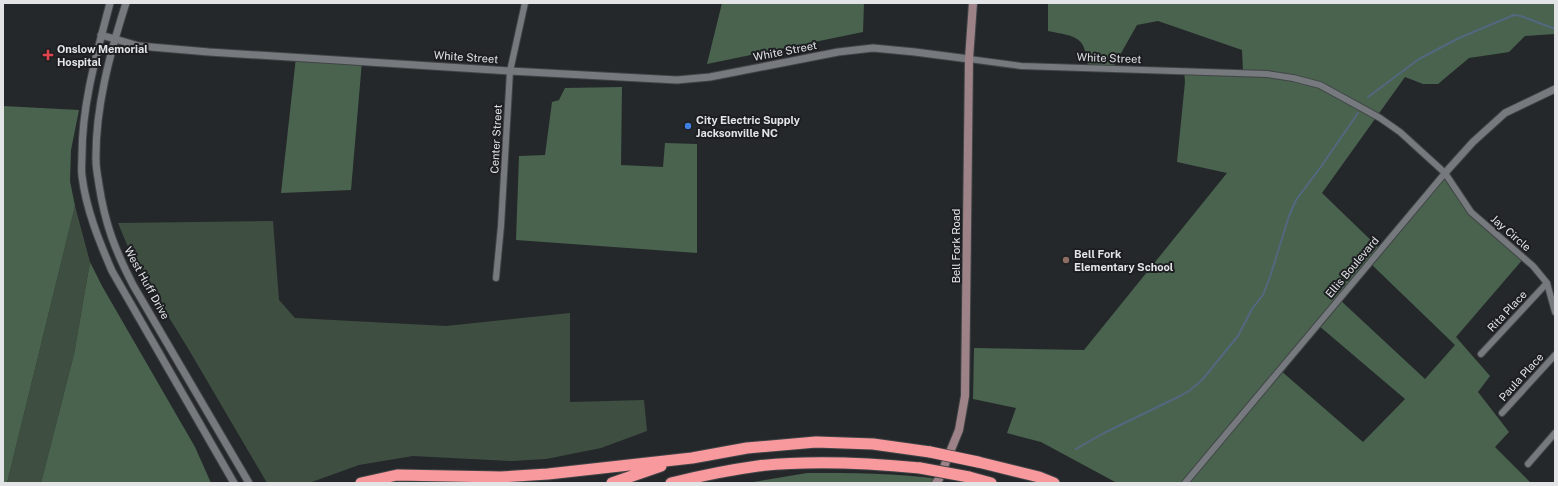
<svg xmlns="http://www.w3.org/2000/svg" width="1558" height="486" font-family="'Public Sans',sans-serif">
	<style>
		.green { fill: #3e4f41 }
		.forest { fill: #49634e; fill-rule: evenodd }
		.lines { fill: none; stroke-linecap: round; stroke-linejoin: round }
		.stream { stroke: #52687f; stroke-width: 2 }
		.minor-casing { stroke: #414446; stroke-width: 8 }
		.tertiary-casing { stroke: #414446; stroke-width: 9 }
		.secondary-casing { stroke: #414446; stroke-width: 10 }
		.motorway-casing { stroke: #414446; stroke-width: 13 }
		.minor { stroke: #76797d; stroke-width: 6 }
		.tertiary { stroke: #76797d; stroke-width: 7 }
		.secondary { stroke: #9d8387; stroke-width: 8 }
		.motorway { stroke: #f8999d; stroke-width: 11 }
		.motorway-bridge-casing { stroke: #414446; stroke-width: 13; stroke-linecap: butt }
		.motorway-bridge { stroke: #f8999d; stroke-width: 11 }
		.health-dot { fill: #e0444e; stroke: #1c1e21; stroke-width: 1.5 }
		.shop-dot { fill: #3f7fe0; stroke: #1c1e21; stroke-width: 1.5 }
		.education-dot { fill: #8d6e63; stroke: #1c1e21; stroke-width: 1.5 }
		.labels { text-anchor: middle; stroke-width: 4; stroke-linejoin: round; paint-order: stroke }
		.poi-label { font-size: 11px; font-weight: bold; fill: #e2e4e6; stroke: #1c1e21; text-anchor: start }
		.street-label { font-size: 11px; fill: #e2e4e6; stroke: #1c1e21 }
	</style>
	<rect width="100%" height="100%" fill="#25282b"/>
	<path class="green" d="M75,206L90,262L74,354L41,483H7Z
		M273,221L279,300L295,318L446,326L570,313V402L644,400L647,431L601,448L546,459L512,461L413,456L359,465L309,483H267L189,350L133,259L118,223Z"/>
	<path class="forest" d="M722,3H864L863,32L707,64Z
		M1048,3H1555V34L1525,36L1509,52L1469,58L1438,84H1423L1405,77L1322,193L1381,250L1445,173L1471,212L1524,258L1456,337L1490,376L1478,392L1509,432L1495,447L1531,483H1117L1041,442L1007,433L1016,408L973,399L974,348L1084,350L1227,173L1177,162L1185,82L1184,71L1243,72L1242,50L1158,21L1137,25L1112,69L1088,68C1085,35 1077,37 1048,31ZM1370,263L1455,345L1425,379L1339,299ZM1318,325L1405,399L1363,442L1280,370Z
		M296,57L362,61L351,190L281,193Z
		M622,87L621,165L663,167L665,143L697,144V253L516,240L519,156L545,155L552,102L559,100L565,88Z
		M3,106L79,110L71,150L70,181L75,206L7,483H3Z
		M90,262L102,286L195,447L211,483H41L74,354Z
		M807,473C852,473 895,473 939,479L936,483H747Z"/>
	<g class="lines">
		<path class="stream" d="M1368,97L1419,59L1459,38L1514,15L1521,16L1555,29
			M1076,449L1104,433L1180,396L1189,391L1202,380L1238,336L1252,309L1263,295L1270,277L1289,216L1296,200L1320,168L1358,113"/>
		<defs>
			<path id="minor" d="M969,59L1021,66L1267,74L1293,78L1320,85L1380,118L1400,132L1445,173L1471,212L1533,266L1547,283L1555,312
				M496,278L501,226L510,71L525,3
				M1481,354L1547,283
				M1502,413L1555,355
				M1528,464L1555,433
				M1185,483L1445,173"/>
			<path id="tertiary" d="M110,3C97,53 82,103 82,155C82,162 81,169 82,176C86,209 99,241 112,271L234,483
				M126,3C110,53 95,108 96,161C96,169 98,177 99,185C105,224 115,250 133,285L249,483
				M101,35L139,46L209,52L510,71L677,80L710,77L838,52L873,48L915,52L969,59
				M1445,173L1473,142L1505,113L1555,89"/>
			<path id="secondary" d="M936,483L939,479L959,430L965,396L969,59L973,3"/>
			<path id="motorway" d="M978,462L1039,477L1054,483
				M969,477L991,483
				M361,483L397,475L501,477L548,474L692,458L747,448L816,442L873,444L930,452
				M612,483L661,466
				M671,483C700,476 729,470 758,466C812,460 867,463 920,468"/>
		</defs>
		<use href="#minor" class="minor-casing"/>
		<use href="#tertiary" class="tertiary-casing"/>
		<use href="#secondary" class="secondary-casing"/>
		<use href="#motorway" class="motorway-casing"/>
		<use href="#minor" class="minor"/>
		<use href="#tertiary" class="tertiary"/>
		<use href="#secondary" class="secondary"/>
		<use href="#motorway" class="motorway"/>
		<defs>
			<path id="motorway-bridge" d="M930,452L978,462
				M920,468L969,477"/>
		</defs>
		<use href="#motorway-bridge" class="motorway-bridge-casing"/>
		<use href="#motorway-bridge" class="motorway-bridge"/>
	</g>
	<path class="health-dot" d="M46 49h4v4h4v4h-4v4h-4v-4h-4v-4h4z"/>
	<circle class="shop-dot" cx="688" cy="126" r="4"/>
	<circle class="education-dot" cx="1066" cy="260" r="4"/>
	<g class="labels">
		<g class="poi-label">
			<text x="57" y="53">Onslow Memorial<tspan x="57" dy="13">Hospital</tspan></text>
			<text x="696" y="124">City Electric Supply<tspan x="696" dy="13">Jacksonville NC</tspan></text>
			<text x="1074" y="258">Bell Fork<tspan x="1074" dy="13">Elementary School</tspan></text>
		</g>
		<g class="street-label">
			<text transform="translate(785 51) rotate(-11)" y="4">White Street</text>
			<text transform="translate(466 57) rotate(4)" y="4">White Street</text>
			<text transform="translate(1109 58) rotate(2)" y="4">White Street</text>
			<text transform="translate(496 139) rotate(-87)" y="4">Center Street</text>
			<text transform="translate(1511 233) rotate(41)" y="4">Jay Circle</text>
			<text transform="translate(956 246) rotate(-90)" y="4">Bell Fork Road</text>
			<text transform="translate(1352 267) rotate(-50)" y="4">Ellis Boulevard</text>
			<text transform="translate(147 283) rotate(61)" y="4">West Huff Drive</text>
			<text transform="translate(1507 311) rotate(-47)" y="4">Rita Place</text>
			<text transform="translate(1521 377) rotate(-48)" y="4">Paula Place</text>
		</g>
	</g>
	<rect width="1558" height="486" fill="none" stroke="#e2e4e6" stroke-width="8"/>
</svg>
